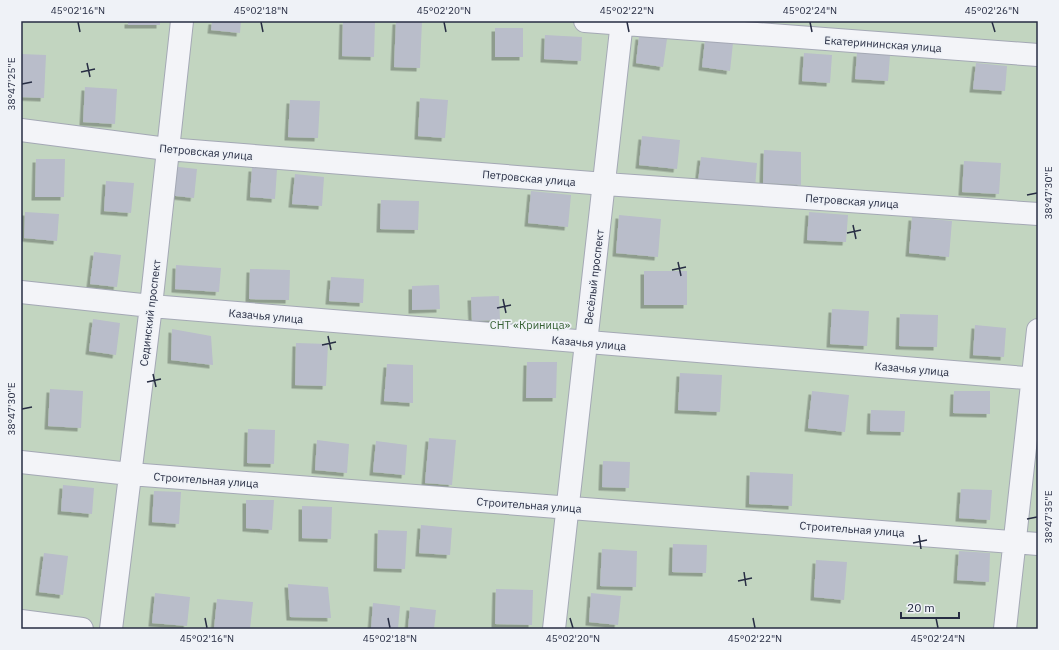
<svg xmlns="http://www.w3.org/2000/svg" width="1059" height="650" font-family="'IBM Plex Sans',sans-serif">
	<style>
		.green { fill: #c2d5c0 }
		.building { fill: #b9bdca; filter: url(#shadow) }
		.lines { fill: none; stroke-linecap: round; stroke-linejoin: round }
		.minor-casing { stroke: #a4a8b5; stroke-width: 24 }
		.minor { stroke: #f3f4f8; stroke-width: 22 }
		.ticks { fill: none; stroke: #272d43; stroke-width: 1.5 }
		.labels { text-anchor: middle; stroke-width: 3.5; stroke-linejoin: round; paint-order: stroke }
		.street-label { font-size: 11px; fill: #272d43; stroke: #eff2f7 }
		.park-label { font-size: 11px; fill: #356033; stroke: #eff2f7 }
		.neatline { fill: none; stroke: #272d43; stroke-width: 1.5 }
		.ticks-label { font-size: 10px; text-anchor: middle; fill: #272d43 }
	</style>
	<defs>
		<filter id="shadow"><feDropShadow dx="-3.5" dy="3.5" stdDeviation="0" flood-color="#0004"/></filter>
	</defs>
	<rect width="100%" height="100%" fill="#dfe2ea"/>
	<path class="green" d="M21,21H1038V629H21Z"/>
	<path class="building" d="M128,21H160V25H128Z
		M212,21H241L240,33L211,30Z
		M343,21H375L374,57L342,56Z
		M396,21H422L420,68L394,67Z
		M495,28H523V57H495Z
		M545,35L582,37L581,61L544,59Z
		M639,36L667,39L663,67L636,63Z
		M705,40L733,43L730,71L702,67Z
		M804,53L832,55L830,83L802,81Z
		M857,53L890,55L888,81L855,79Z
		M21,54L46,55L44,98L21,97Z
		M976,63L1007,66L1005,91L973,89Z
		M85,87L117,89L115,124L83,122Z
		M420,98L448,100L445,138L418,136Z
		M290,100L320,101L318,138L288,137Z
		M642,136L680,140L677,169L639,165Z
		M764,150L801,152V185L763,183Z
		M701,157L757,163L755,188L698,182Z
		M36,159H65L64,197H35Z
		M964,161L1001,163L999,194L962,192Z
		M170,166L197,169L194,198L167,195Z
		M252,168L277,169L275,199L250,197Z
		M295,174L324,177L322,206L292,204Z
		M106,181L134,183L131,213L104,211Z
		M531,191L571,195L568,227L528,223Z
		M381,200L419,201L418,230L380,229Z
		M25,212L59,214L57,241L24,238Z
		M809,212L848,215L846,242L807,240Z
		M619,215L661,219L658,257L616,253Z
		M912,217L952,221L949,257L909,253Z
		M94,252L121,255L117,287L90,284Z
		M176,265L221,268L219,292L175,289Z
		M250,269L290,270L289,300L249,299Z
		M644,271H687V305H644Z
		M331,277L364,279L363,303L329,301Z
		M439,285L440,309L412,310V286Z
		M499,296L500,320L472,321L471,297Z
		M832,309L869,311L867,346L830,344Z
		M900,314L938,315L937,347L899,346Z
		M93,319L120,323L116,355L89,351Z
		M975,325L1006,328L1004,357L973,355Z
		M172,329L211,336L213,365L171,360Z
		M296,343L328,344L326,386L295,385Z
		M527,362H557L556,398H526Z
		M387,364L413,365V403L384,401Z
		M680,373L722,375L720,412L678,410Z
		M50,389L83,391L81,428L48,426Z
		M812,391L849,395L845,432L808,428Z
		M954,391H990V414L953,413Z
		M871,410L905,411L904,432L870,431Z
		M248,429L275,430L274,464L247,463Z
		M429,438L456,440L452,485L425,483Z
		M317,440L349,444L347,473L315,470Z
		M376,441L407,445L405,475L373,472Z
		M603,461L630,462L629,488L602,487Z
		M750,472L793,474L792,506L749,504Z
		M63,485L94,488L92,514L61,511Z
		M961,489L992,490L990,520L959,518Z
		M154,491L181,492L179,524L152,522Z
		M246,500H274L272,530L246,528Z
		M302,506L332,507L331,539L302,538Z
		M421,525L452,528L450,555L419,553Z
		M378,530L407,531L405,569L377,568Z
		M673,544L707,545L706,573L672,572Z
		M602,549L637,551L636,587L600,586Z
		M959,551L990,553L989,582L957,580Z
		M44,553L68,556L63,595L39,592Z
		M816,560L847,562L844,600L814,597Z
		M288,584L328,587L331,618L290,617Z
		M496,589L533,590L532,625L495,624Z
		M155,593L190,597L187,626L152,623Z
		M591,593L621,596L618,625L589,622Z
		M217,599L253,602L250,629H214Z
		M373,603L400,606L398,629H371Z
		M410,607L436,610L434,629H408Z"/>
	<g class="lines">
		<defs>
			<path id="minor" d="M585,21L1038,55
				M21,130L167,149L605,184L1038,214
				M21,292L151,306L1038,379
				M21,462L130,474L1038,544
				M21,621L82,629
				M111,629L151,306L182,21
				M554,629L622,21
				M1005,629L1038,330"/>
		</defs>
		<use href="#minor" class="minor-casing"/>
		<use href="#minor" class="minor"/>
	</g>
	<path class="ticks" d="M78,22L80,32M261,22L263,32M444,22L446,32M627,22L629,32M810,22L812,32M992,22L995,32M87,63L90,77M81,72L95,69M22,84L32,82M1027,195L1037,193M853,225L856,239M847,233L861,230M678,262L681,276M672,270L686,267M503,299L506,313M497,308L511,305M328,336L331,350M322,345L336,342M153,374L156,387M147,382L161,379M22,409L32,407M1027,519L1037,517M919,535L921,549M913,543L927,540M744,572L746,586M738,581L752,578M205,618L207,628M388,618L390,628M570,618L573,628M753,618L755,628M936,618L938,628"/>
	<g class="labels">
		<g class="street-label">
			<text transform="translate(883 44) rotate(4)" y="4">Екатерининская улица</text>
			<text transform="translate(206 152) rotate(5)" y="4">Петровская улица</text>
			<text transform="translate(529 178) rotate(5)" y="4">Петровская улица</text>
			<text transform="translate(852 201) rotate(4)" y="4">Петровская улица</text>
			<text transform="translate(594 277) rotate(-83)" y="4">Весёлый проспект</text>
			<text transform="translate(150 313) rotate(-83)" y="4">Сединский проспект</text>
			<text transform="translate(266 316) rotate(5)" y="4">Казачья улица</text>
			<text transform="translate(589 343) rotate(5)" y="4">Казачья улица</text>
			<text transform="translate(912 369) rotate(5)" y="4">Казачья улица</text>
			<text transform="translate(206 480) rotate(4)" y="4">Строительная улица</text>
			<text transform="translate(529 505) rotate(4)" y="4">Строительная улица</text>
			<text transform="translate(852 529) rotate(4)" y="4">Строительная улица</text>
		</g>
		<g class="park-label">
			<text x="530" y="329">СНТ «Криница»</text>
		</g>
	</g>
	<rect width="1059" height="650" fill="none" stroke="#eff2f7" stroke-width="44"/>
	<path d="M901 612v6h58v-6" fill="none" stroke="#272d43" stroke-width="2"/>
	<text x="907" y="612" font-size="12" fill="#272d43" stroke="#eff2f7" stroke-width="3" paint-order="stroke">20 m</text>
	<rect x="22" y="22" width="1015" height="606" class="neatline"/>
	<g class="ticks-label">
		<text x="78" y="14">45°02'16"N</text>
		<text x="261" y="14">45°02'18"N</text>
		<text x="444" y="14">45°02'20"N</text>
		<text x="627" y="14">45°02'22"N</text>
		<text x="810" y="14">45°02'24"N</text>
		<text x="992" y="14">45°02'26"N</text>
		<text transform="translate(11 84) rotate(-90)" y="4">38°47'25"E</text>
		<text transform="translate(1048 193) rotate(-90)" y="4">38°47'30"E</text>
		<text transform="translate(11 409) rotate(-90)" y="4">38°47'30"E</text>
		<text transform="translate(1048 517) rotate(-90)" y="4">38°47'35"E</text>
		<text x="207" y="642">45°02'16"N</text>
		<text x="390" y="642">45°02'18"N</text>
		<text x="573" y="642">45°02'20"N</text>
		<text x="755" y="642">45°02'22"N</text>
		<text x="938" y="642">45°02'24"N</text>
	</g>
</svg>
